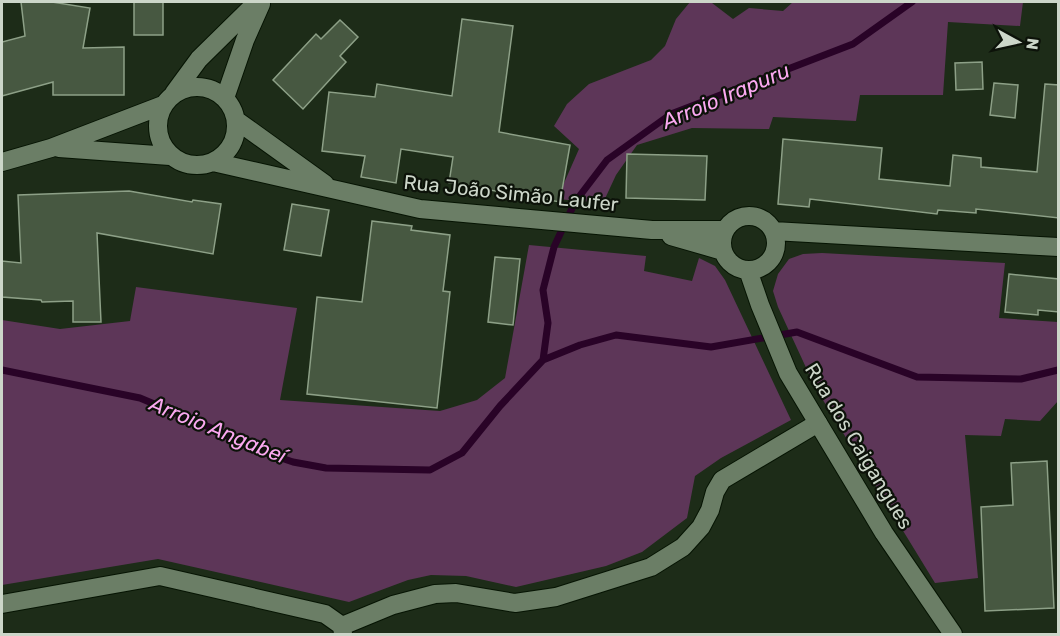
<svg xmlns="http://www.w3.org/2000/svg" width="1060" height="636" font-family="Rubik,sans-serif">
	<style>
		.green { fill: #5d3658 }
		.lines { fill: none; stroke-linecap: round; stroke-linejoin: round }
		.stream { stroke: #290327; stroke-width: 7 }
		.building { fill: #475841; stroke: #8da087; stroke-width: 1.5 }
		.street-casing { stroke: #061403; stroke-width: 20 }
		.secondary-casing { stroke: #061403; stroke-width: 20 }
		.street { stroke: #6b7e66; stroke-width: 18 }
		.secondary { stroke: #6b7e66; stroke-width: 18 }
		.labels { text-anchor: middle; stroke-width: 4.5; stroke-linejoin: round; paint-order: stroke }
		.street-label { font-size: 20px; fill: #ccd6c9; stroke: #0c1209 }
		.water-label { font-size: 21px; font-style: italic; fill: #faa8f0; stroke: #0c1209 }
	</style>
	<rect width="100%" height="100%" fill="#1d2c18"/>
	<path class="green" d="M690,2L712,3L733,19L749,8L783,11L793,2H1023L1020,26L948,22L943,95H860L856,121L773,117L769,129L692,128L637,145L616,175L603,203L557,199L579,149L554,126L567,104L589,84L651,60L665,46L676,19Z
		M529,245L646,256L644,271L692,281L699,258L715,266L725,280L791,420L721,458L695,476L687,518L642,552L606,566L516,587L466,576L431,575L408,580L349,602L158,559L2,585V320L60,329L130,321L136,287L297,308L280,400L440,411L477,400L505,378Z
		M822,253L1005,263L999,318L1058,322V401L1040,421L1005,419L1001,436L965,435L978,578L935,583L815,387L778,307L773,291L778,274L789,259L803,254Z"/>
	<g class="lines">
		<path class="stream" d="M543,360L548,323L543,290L554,247L575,202L607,160L671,114L853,44L912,2
			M2,370L140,398L209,427L252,448L293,462L326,468L430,470L462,453L500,406L543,360L580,345L616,335L711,347L797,332L917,377L1021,379L1058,370"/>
	</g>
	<path class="building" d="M21,2H52L90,8L83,48L124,47V95H53V82L2,96V42L25,36Z
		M134,2H163V35H134Z
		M462,19L513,26L499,132L570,145L560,202L449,183L453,157L401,149L396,183L361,177L365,156L322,151L329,92L375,97L377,84L452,96Z
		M340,20L358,37L340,56L346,62L303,109L273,80L316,34L321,39Z
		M982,62L983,89L956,90L955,63Z
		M994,83L1018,85L1015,118L990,115Z
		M1045,84L1059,85V218L976,209V213L938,210L937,214L810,199L809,207L778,204L783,139L882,148L879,179L950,186L953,155L981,158V167L1037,172Z
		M627,154L707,156L705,200L626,198Z
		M129,191L192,202L193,200L221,204L213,254L97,233L101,322H73V301L42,302L41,300L2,297V261L21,263L18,195Z
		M292,204L329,210L321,256L284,250Z
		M372,221L412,226L411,230L450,235L443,291L450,292L437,408L307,394L317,297L362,302Z
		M495,257L520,259L513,325L488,322Z
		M1009,274L1059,279V312L1038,310V315L1005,312Z
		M1047,461L1054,608L985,611L981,507L1013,505L1011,463Z"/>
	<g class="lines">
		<defs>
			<path id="street" d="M2,604L160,576L325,614L342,626L343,634
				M342,626L393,605L435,594L456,593L515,603L556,597L651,567L683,547L701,527L710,510L715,492L722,480L818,423"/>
			<path id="secondary" d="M158 126a39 39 0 1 1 78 0a39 39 0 1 1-78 0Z
				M174,93L199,59L257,2
				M225,98L245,40L261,4
				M236,120L325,184
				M59,148L170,156
				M2,162L51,148L163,105
				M213,162L420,209L652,230H725
				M722 243a27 27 0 1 1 54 0a27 27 0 1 1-54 0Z
				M773,231L1058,247
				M671,236L723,251
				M748,270L760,305L788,373L884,533L953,634"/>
		</defs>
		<use href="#street" class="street-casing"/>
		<use href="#secondary" class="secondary-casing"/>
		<use href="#street" class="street"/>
		<use href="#secondary" class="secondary"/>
	</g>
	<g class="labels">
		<g class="street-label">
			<text transform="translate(511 193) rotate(6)" y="7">Rua João Simão Laufer</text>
			<text transform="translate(859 446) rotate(59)" y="7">Rua dos Caigangues</text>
		</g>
		<g class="water-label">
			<text transform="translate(726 96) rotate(-23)" y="7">Arroio Irapuru</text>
			<text transform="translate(218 430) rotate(22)" y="7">Arroio Angabeí</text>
		</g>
	</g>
	<rect width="1060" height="636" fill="none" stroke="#ccd6c9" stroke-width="6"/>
	<g transform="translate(1018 42) rotate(98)" stroke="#0c1209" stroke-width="4.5" paint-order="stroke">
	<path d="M0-4.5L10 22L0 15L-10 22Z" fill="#ccd6c9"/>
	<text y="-9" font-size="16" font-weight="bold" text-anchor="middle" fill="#ccd6c9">N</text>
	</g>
</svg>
